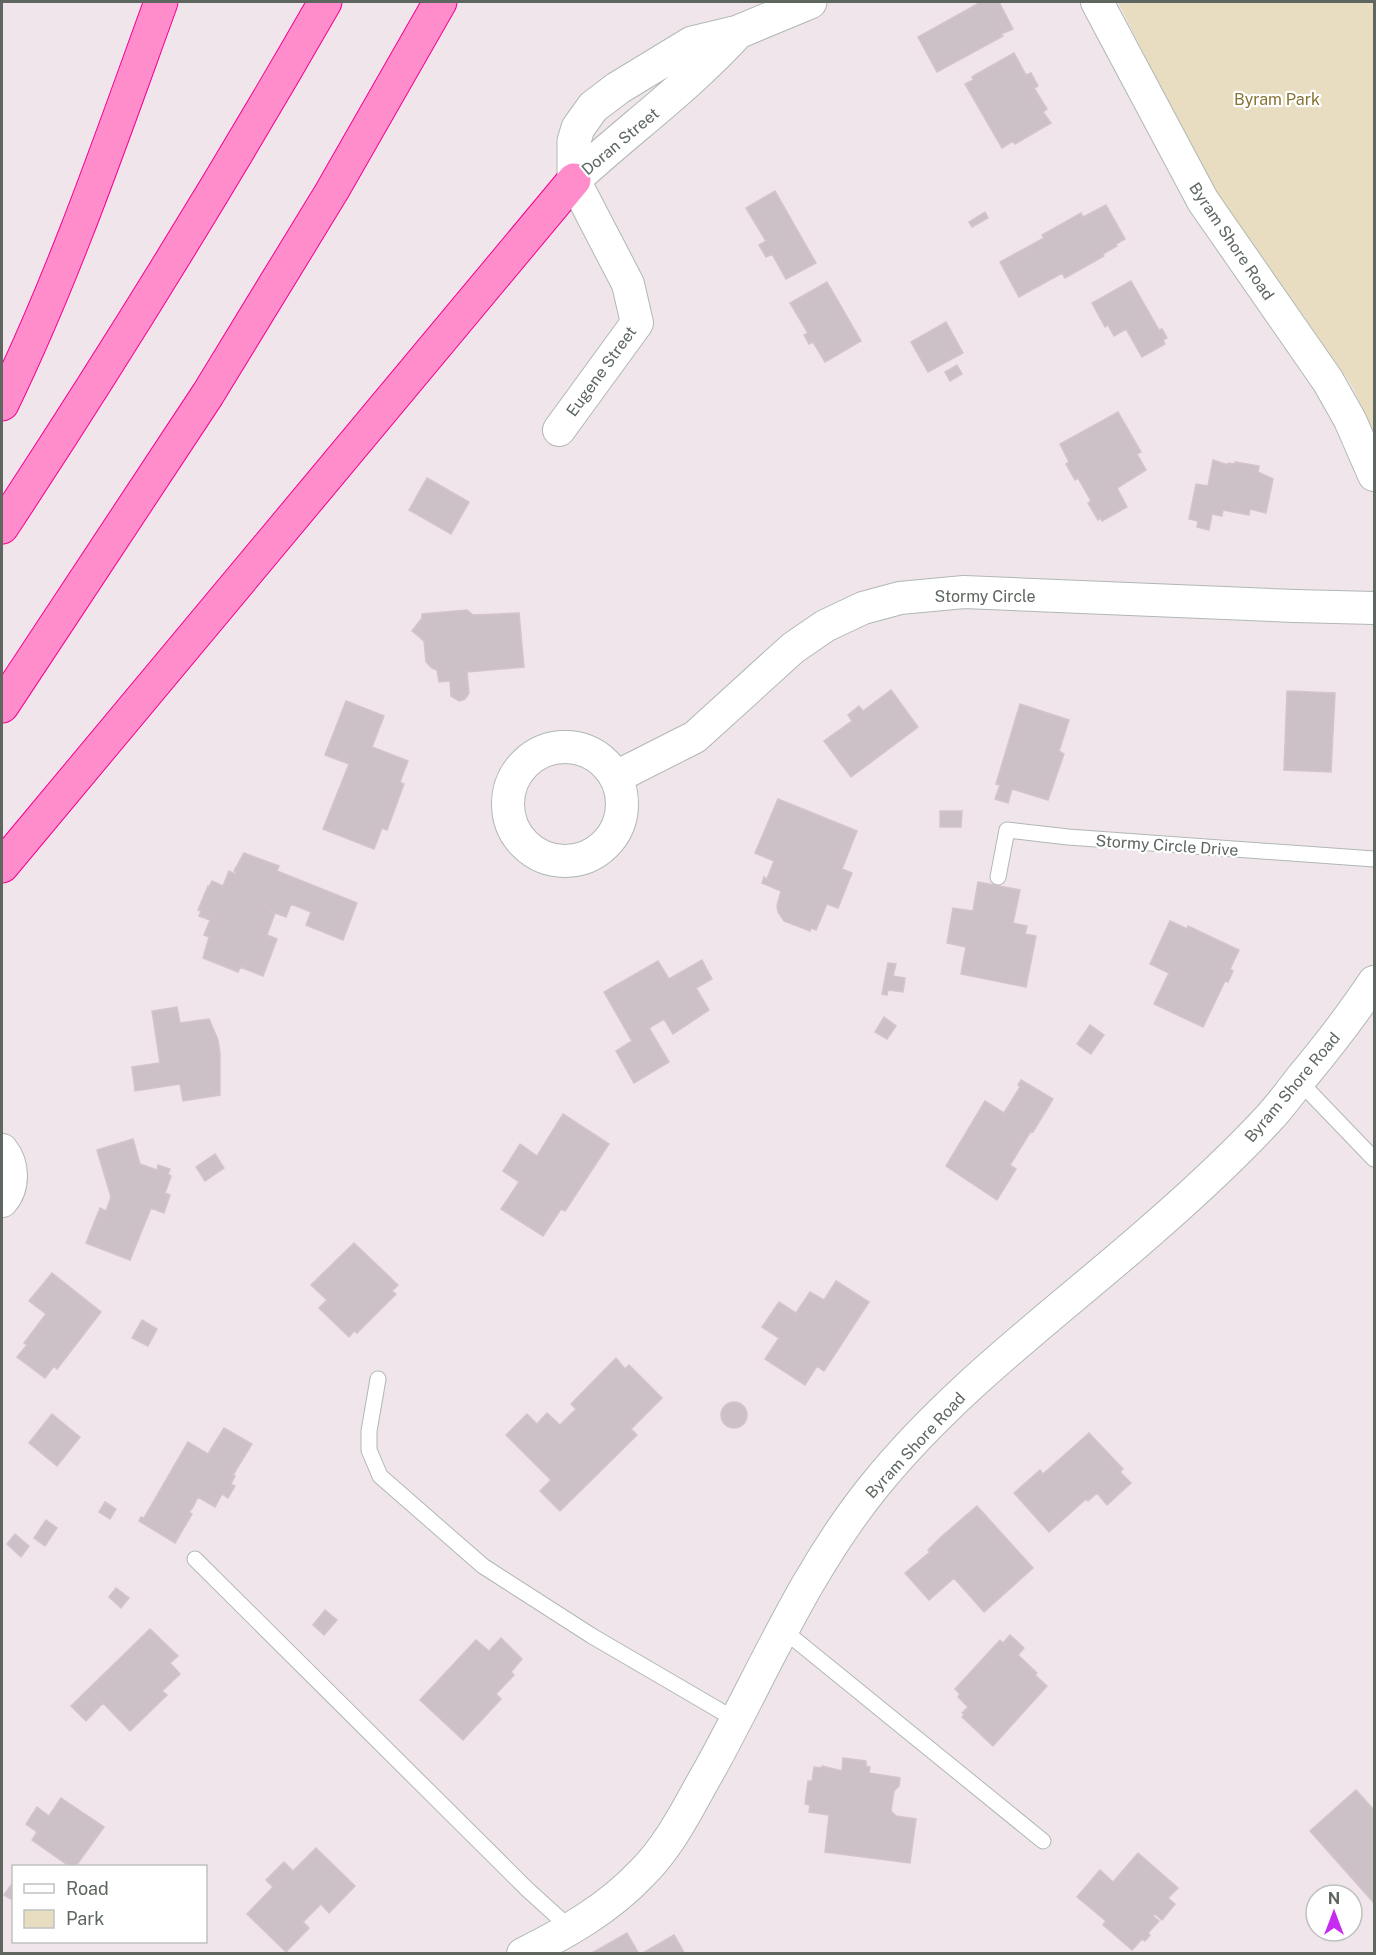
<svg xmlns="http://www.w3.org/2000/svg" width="1376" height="1955" font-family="'Public Sans',sans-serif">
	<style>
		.green { fill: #e8ddc1 }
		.building { fill: #cbc1c7; stroke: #d5c3ce; stroke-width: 1.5 }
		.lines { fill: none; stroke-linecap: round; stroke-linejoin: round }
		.lane-casing { stroke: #b0b8b3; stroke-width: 17 }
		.street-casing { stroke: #b0b8b3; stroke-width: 34 }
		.secondary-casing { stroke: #b1bab4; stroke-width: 35 }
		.highway-casing { stroke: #f50093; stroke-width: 35 }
		.lane { stroke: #fff; stroke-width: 15 }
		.street { stroke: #fff; stroke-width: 32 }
		.secondary { stroke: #fff; stroke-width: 33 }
		.highway { stroke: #ff8dcb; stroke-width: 33 }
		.labels { text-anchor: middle; stroke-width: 4.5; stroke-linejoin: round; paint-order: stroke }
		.park-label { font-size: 16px; fill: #877332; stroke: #fff }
		.street-label { font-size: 16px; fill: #5d665f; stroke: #fff }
	</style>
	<rect width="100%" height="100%" fill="#f0e5ea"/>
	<path class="green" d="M1118,2H1374V432L1352,386L1296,305L1242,234L1194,154Z"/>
	<path class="building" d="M981,2H999L1013,29L1001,34L1003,36L937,72L918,37Z
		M1014,53L1026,75L1031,73L1038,86L1034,88L1047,109L1043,112L1051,123L1015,144L1013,141L1002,148L965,84L973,80L972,77L975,75Z
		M775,191L816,263L786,279L772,254L766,257L759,245L766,241L746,208Z
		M1106,205L1125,239L1116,244L1117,246L1103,254L1104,256L1065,278L1062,273L1019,297L1000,262L1044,238L1042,235L1081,213L1083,217Z
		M985,212L988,218L972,227L969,222Z
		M1131,281L1159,330L1162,329L1167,338L1163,340L1165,344L1142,357L1126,329L1114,336L1108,325L1105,327L1092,303Z
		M827,282L861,341L825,362L813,342L809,344L804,335L808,333L790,303Z
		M946,322L963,353L928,372L911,342Z
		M957,365L962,374L950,381L945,372Z
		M1118,412L1141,452L1137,454L1146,470L1117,488L1127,507L1102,521L1100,518L1098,520L1088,503L1091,501L1078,478L1075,480L1066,464L1069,462L1060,444Z
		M1213,460L1228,465V463L1235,464V462L1259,466L1258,472L1273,479L1266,513L1250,509L1249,515L1223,510L1222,516L1212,514L1209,530L1197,527L1198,521L1189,519L1196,484L1208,486Z
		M427,478L469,502L451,534L409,510Z
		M467,610L473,615L519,613L524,667L467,672L469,693L465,699L459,701L451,696L450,681L439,682L437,670L432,668L426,662L424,641L412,631L422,618V614Z
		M891,690L918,727L851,777L824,741L852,721L848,715L859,706L863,711Z
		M1287,691L1335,693L1331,772L1284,770Z
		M346,701L384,716L372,747L408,761L400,782L404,784L387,830L382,828L374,849L323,829L349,764L325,755Z
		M1020,704L1069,720L1059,751L1064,754L1048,800L1012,789L1008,803L995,799L1000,785L996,784Z
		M778,799L857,831L842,869L852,873L838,908L827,904L816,930L811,928L810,931L784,921L778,912L777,906L781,891L762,883L764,877L767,879L774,861L755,853Z
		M940,811H962L961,827H940Z
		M244,853L279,866L277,871L357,903L343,940L306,925L311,912L291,904L286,917L270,911L275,913L267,935L277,939L263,976L240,967L238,972L203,958L209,937L204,935L210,920L199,916L201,911L198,910L208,886L209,887L212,881L223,886L229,871L235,874L236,872L234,871Z
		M978,882L1020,890L1013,923L1027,926L1025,934L1036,936L1026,987L961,974L966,947L947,943L953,908L973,911Z
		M1170,921L1187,929L1188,926L1239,950L1230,969L1233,971L1228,982L1225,981L1203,1027L1154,1004L1169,973L1150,964Z
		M702,960L712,979L696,988L709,1010L673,1034L664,1019L649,1028L669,1062L634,1083L616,1051L632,1041L604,992L658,961L669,979Z
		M888,963L896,964L893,976L905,978L903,992L888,990L887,995L882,994Z
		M177,1007L180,1023L209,1019L218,1040L220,1054V1095L183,1101L180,1084L135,1091L132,1067L160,1063L152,1011Z
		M884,1017L896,1026L887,1039L875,1032Z
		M1090,1025L1104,1035L1091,1054L1077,1044Z
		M1021,1080L1053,1099L1033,1132L1031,1131L1010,1165L1016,1169L997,1200L946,1166L985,1101L1004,1113L1020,1087L1018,1085Z
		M563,1114L609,1144L565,1211L561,1209L543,1236L501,1209L519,1182L503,1171L520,1144L537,1156Z
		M133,1139L140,1164L157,1170L158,1165L170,1169L168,1174L171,1176L165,1193L170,1195L164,1213L151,1208L130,1260L86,1243L100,1208L106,1211L111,1197L97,1150Z
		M215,1154L224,1168L205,1181L196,1167Z
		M354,1243L398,1285L392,1291L396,1294L357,1333L354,1331L349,1337L319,1308L327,1300L311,1285Z
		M52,1273L101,1312L57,1369L54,1366L45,1378L17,1357L27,1345L24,1343L46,1314L29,1301Z
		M836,1281L869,1302L824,1371L817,1366L805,1385L765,1359L779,1338L762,1327L779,1302L796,1313L810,1292L824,1300Z
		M142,1320L157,1329L148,1346L132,1338Z
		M616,1358L625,1369L629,1365L662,1398L631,1429L637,1435L560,1511L540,1491L551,1480L506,1435L527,1414L537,1424L547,1413L560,1425L576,1409L571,1404Z
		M721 1415a13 13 0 1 1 26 0a13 13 0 1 1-26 0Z
		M52,1414L80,1437L57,1466L29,1443Z
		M224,1428L252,1444L233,1475L235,1476L231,1484L235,1486L228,1498L222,1494L215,1507L198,1497L193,1507L189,1512L192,1514L175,1543L139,1521L141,1517L144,1518L188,1442L208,1454Z
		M1089,1433L1123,1469L1120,1472L1131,1483L1107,1505L1097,1493L1088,1501L1086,1499L1049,1532L1014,1493L1040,1470L1043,1474Z
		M105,1502L116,1509L110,1519L99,1512Z
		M977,1506L1033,1568L984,1612L954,1578L929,1600L905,1573L930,1552L928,1550L941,1537Z
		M46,1520L57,1528L45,1546L34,1538Z
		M15,1534L29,1546L21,1557L7,1544Z
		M116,1588L129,1598L121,1608L109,1597Z
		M325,1610L337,1620L324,1635L313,1625Z
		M150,1629L178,1656L170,1663L180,1674L162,1691L167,1695L130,1731L103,1703L86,1721L71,1706Z
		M1010,1635L1024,1648L1018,1655L1037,1673L1035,1675L1047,1686L993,1746L962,1717L964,1715L962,1713L968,1707L958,1697L960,1694L955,1689L1000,1640L1003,1643Z
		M501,1638L522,1659L511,1672L514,1675L496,1694L501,1699L463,1740L420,1700L476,1640L489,1651Z
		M843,1758L866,1761V1766L870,1767L869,1773L900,1778L899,1786L894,1791L891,1811L896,1816L916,1819L910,1863L825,1852L829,1815L809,1812L810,1805L805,1804L808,1781H812L814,1767L822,1768V1766L842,1771Z
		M1356,1790L1374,1810V1903L1310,1831Z
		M61,1798L104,1827L76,1866H69L32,1840L37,1832L26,1824L37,1807L49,1816Z
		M316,1848L355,1886L329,1913L321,1904L303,1922L309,1928L286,1952L247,1914L273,1887L266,1880L284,1862L293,1871Z
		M1138,1853L1178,1888L1168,1898L1175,1904L1162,1920L1155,1914L1153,1916L1159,1921L1148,1933L1150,1935L1145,1941L1142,1939L1132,1950L1103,1925L1106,1921L1077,1897L1100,1870L1113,1882Z
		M14,1881V1901L4,1895Z
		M627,1933L639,1954H593L592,1953Z
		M674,1935L685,1954H641Z"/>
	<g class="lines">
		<defs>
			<path id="lane" d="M998,877L1007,830L1068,837L1374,859
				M1299,1081L1374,1159
				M378,1379L369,1431V1450L380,1476L483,1566L592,1636L736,1720
				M195,1559L528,1890L571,1929
				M782,1629L1043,1841"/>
			<path id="street" d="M1097,2L1203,201L1328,381L1350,420L1374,475
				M559,430L637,323L628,284L574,180
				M508 804a57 57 0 1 1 114 0a57 57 0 1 1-114 0Z
				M616,777L695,737L793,648L825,626L863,608L900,598L964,592L1295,606L1374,608
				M2,1150C14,1165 14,1187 2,1201
				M523,1954C567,1932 608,1909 642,1873C672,1843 689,1805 710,1769C763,1673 805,1571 875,1485C955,1386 1060,1311 1155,1227C1195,1192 1234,1156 1270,1117C1281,1105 1292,1090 1303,1076C1328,1046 1352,1015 1374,982"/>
			<path id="secondary" d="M574,180V141L578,128L593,107L618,88L692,43L738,32L810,2
				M574,180C628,130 688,87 738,32"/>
			<path id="highway" d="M2,404C65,274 112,137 161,2
				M2,527C115,355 223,180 325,2
				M2,706L208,394L332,191L440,2
				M2,866L574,180"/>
		</defs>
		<use href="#lane" class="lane-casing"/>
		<use href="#street" class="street-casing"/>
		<use href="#secondary" class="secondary-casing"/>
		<use href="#highway" class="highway-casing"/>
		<use href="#lane" class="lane"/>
		<use href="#street" class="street"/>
		<use href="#secondary" class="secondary"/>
		<use href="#highway" class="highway"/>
	</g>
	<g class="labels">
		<g class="park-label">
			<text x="1277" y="105">Byram Park</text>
		</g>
		<g class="street-label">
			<text transform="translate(620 141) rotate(-40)" y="6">Doran Street</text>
			<text transform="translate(1232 241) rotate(56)" y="6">Byram Shore Road</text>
			<text transform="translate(601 371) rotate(-54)" y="6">Eugene Street</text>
			<text x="985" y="602">Stormy Circle</text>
			<text transform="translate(1167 845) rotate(4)" y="6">Stormy Circle Drive</text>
			<text transform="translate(1292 1087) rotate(-50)" y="6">Byram Shore Road</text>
			<text transform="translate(915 1445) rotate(-47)" y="6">Byram Shore Road</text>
		</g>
	</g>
	<rect width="1376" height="1955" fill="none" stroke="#5d665f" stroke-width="6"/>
	<rect x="12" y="1865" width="195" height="78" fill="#ffffff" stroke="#bec2bf" stroke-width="1.5"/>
	<rect x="24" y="1884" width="30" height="9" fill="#ffffff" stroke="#bec2bf" stroke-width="1.5"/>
	<text x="66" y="1895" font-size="18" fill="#5d665f">Road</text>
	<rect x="24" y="1910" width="30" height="18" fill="#e8ddc1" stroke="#bec2bf" stroke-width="1.5"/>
	<text x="66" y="1925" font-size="18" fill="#5d665f">Park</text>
	<g transform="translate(1334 1913)"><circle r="28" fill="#ffffff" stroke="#bec2bf" stroke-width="1.5"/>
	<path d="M0-4.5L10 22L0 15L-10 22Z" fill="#c62bef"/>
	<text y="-9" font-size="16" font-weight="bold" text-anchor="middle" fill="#5d665f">N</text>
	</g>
</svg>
